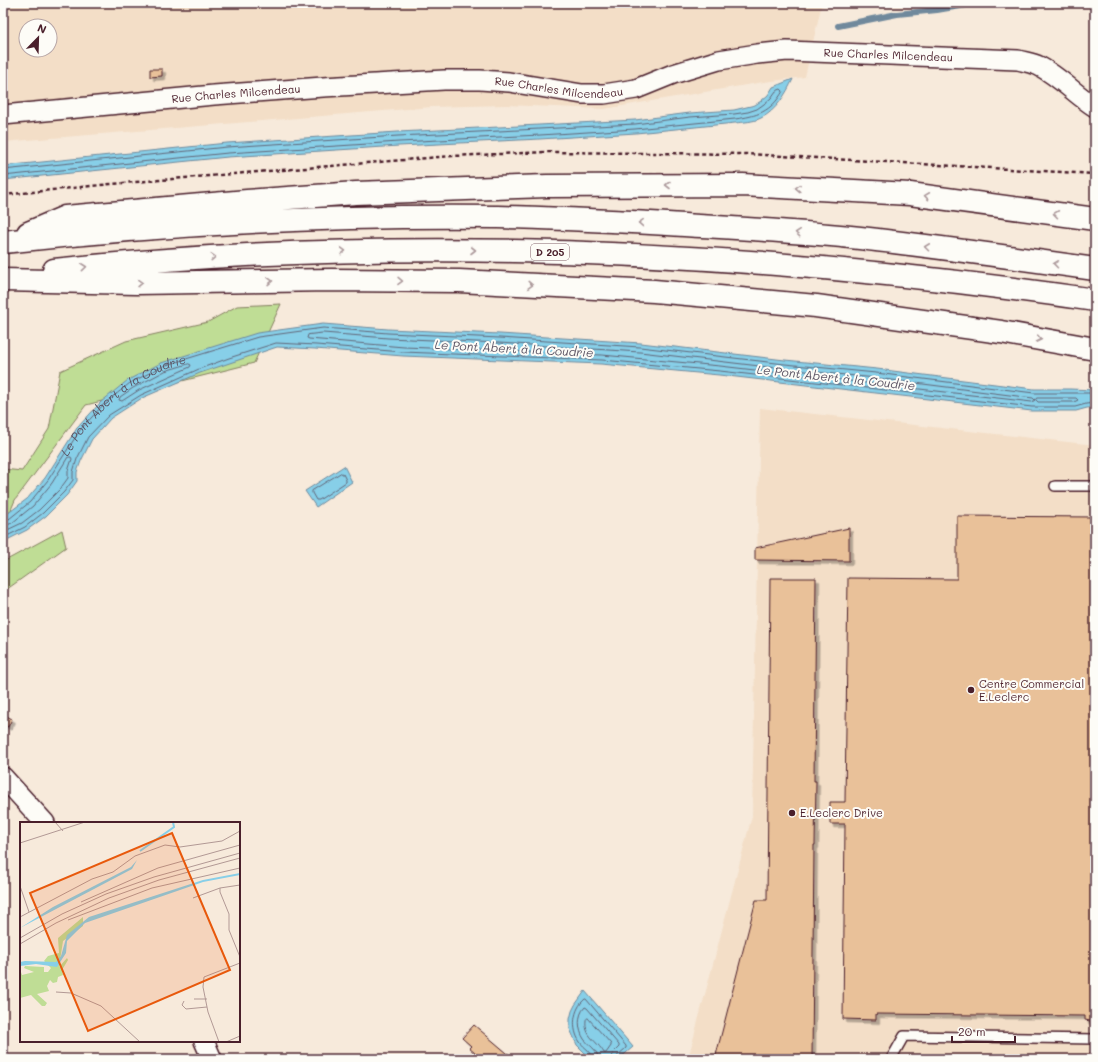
<svg xmlns="http://www.w3.org/2000/svg" width="1098" height="1062" font-family="Mali,sans-serif">
	<style>
		.built { fill: #f3dec7; fill-rule: evenodd }
		.green { fill: #bfdd95; stroke: #847e60 }
		.water { fill: #87cfe8; stroke: #6f899c }
		.lines { fill: none; stroke-linecap: round; stroke-linejoin: round }
		.shore { stroke: #626577; stroke-width: 1 }
		.stream { stroke: #6f899c; stroke-width: 6 }
		.building { fill: #e9c199; stroke: #4a1f2b; filter: url(#shadow) }
		.service-casing { stroke: #4a1f2b; stroke-width: 12 }
		.minor-casing { stroke: #4a1f2b; stroke-width: 22 }
		.trunk-casing { stroke: #4a1f2b; stroke-width: 25 }
		.path { stroke: #4a1f2b; stroke-width: 2.5; stroke-dasharray: 4 3; stroke-linecap: butt }
		.service { stroke: #fdfcf7; stroke-width: 9 }
		.minor { stroke: #fdfcf7; stroke-width: 19 }
		.trunk { stroke: #fdfcf7; stroke-width: 22 }
		.oneway { stroke: #ac999b }
		.poi-dot { fill: #4a1f2b; stroke: #fdfcf7; stroke-width: 1.5 }
		.labels { text-anchor: middle; stroke-width: 4; stroke-linejoin: round; paint-order: stroke }
		.shield { fill: #fdfcf7; stroke: #806168; stroke-width: 1 }
		.shield-label { font-size: 10px; font-weight: bold; fill: #4a1f2b }
		.street-label { font-size: 11px; fill: #4a1f2b; stroke: #fdfcf7 }
		.poi-label { font-size: 11px; fill: #4a1f2b; stroke: #fdfcf7; text-anchor: start }
		.water-label { font-size: 12px; font-style: italic; fill: #5c5464; stroke: #fdfcf7 }
		.inset-river { fill: none; stroke: #87cfe8; stroke-width: 2 }
		.inset-road { fill: none; stroke: #b29995; stroke-width: 1 }
		.view { fill: #e8590c; fill-opacity: 0.15; stroke: #e8590c; stroke-width: 2 }
		.inset-edge { fill: none; stroke: #4a1f2b; stroke-width: 2 }
	</style>
	<defs>
		<filter id="shadow"><feDropShadow dx="3.5" dy="3.5" stdDeviation="0" flood-color="#0004"/></filter>
	</defs>
	<rect width="100%" height="100%" fill="#f7eadb"/>
	<filter id="ink" filterUnits="userSpaceOnUse"><feTurbulence type="fractalNoise" baseFrequency=".025" numOctaves="2"/><feDisplacementMap in="SourceGraphic" scale="8" xChannelSelector="R" yChannelSelector="G"/><feConvolveMatrix kernelMatrix="1 2 1 2 8 2 1 2 1" color-interpolation-filters="sRGB"/></filter>
	<g filter="url(#ink)">
		<path class="built" d="M3,3H822L805,77L764,82L604,109L506,105L432,107L3,142ZM26,26H50V50H26Z
			M760,408L1095,445V1059H688L752,816Z"/>
		<path class="green" d="M281,304L254,363L86,405L15,500L3,529V469L22,471L49,429L60,371L126,341L208,322L237,306Z
			M62,530L66,547L3,592V562Z"/>
		<path class="water" d="M793,79C786,94 776,111 761,118C753,122 744,122 735,123L636,133L540,139L399,146L228,157L3,180V166L227,143L398,132L539,125L635,120L690,113L734,110L755,105L761,101L768,95L773,87Z
			M323,324L388,329L500,334L641,343L785,360L877,369L1034,389H1070L1095,390V407L1087,408L1076,411H1032L719,375L601,364L403,356L315,349L277,347L200,373L142,398L111,418L92,439L81,461L77,472V481L67,495L46,516L27,530L3,542V517L27,499L45,478L77,428L101,402L128,380L161,363L257,333Z
			M344,466L352,482L316,507L305,491Z
			M585,991L633,1047L619,1059H591L577,1045L570,1029V1019L572,1011L575,1005Z"/>
		<g class="lines">
			<g class="shore">
				<path d="M3,170L227,147L398,136L539,129L635,124L690,117L734,114L748,112L757,109L764,104L771,98L776,91L781,89L783,91C771,112 757,116 735,119L635,129L540,135L399,142L228,153L3,176"/>
				<path d="M323,333L388,338L499,343L640,352L785,369L876,378L1033,398L1035,400L1032,402L720,366L602,355L404,347L309,339L307,338L308,335Z"/>
				<path d="M189,364L191,365L190,367L139,390L122,401L119,400L120,397L133,388L165,371Z"/>
				<path d="M1037,398H1076L1078,400L1074,402H1038L1036,400Z"/>
				<path d="M341,473L343,474L346,480V482L319,500H316L312,493V491Z"/>
				<path id="s1" d="M3,520L9,519L30,502L48,480L80,430L104,404L130,383L163,366L258,337L323,328L388,333L500,338L640,347L785,364L876,373L1034,393H1095"/>
				<path d="M3,525H7L12,523L33,506L52,483L68,457H71L72,459L68,471V478L60,489L39,510L22,523L3,532"/>
				<path d="M3,538L25,527L43,513L64,492L73,480V472L77,459L88,437L109,415L141,395L199,369L229,358L276,343L316,345L403,352L602,360L720,371L1032,407H1075L1086,404L1095,403"/>
				<path d="M588,1018L611,1044V1046L606,1053H604C597,1040 584,1037 586,1020Z"/>
				<path d="M593,1059C593,1052 584,1048 580,1042C571,1029 573,1009 585,999H586L626,1046V1048L618,1055L617,1059"/>
				<path d="M598,1059C598,1049 589,1046 584,1039C578,1030 577,1015 585,1007L587,1008L619,1045V1047L613,1053L612,1059"/>
			</g>
			<path class="stream" d="M838,26L897,14L937,10L966,5L971,3"/>
		</g>
		<path class="building" d="M150,69H162V76L150,77Z
			M957,516L1095,517V1022L1085,1020V1016H1084L876,1014V1020L843,1019L845,824H830V802H845L848,578L957,579Z
			M849,528V561L755,560V548Z
			M770,578H816L814,781H816L815,845H814L812,1059H715L756,900H767Z
			M3,714L12,719L8,727L3,724Z
			M474,1025L514,1059H482L469,1048L471,1046L462,1038Z"/>
		<g class="lines">
			<defs>
				<path id="service" d="M1055,486H1095
					M891,1059L904,1036L1095,1039"/>
				<g id="minor">
					<path id="s2" d="M3,115L214,95L323,87L444,80H480L509,82L582,94H604L636,89L673,74L719,60L757,54L787,51L1018,60C1025,62 1033,63 1039,66C1060,77 1076,95 1095,107"/>
					<path d="M3,777L45,823"/>
					<path d="M204,1041L212,1059"/>
				</g>
				<path id="trunk" d="M28,233L65,217L247,201L356,193L547,186L743,185L910,194L1095,219
					M3,242C167,224 333,215 498,217C554,218 611,221 668,224C732,228 797,231 860,238C939,247 1017,258 1095,269
					M54,270C401,233 751,250 1095,300
					M3,280L136,283L331,280L459,281L654,291L816,306L1001,332L1095,349"/>
			</defs>
			<use href="#service" class="service-casing"/>
			<use href="#minor" class="minor-casing"/>
			<use href="#trunk" class="trunk-casing"/>
			<path class="path" d="M3,195L111,184L452,156L547,152L747,154L1095,174"/>
			<use href="#service" class="service"/>
			<use href="#minor" class="minor"/>
			<use href="#trunk" class="trunk"/>
		</g>
		<defs><path id="oneway-chevron" d="M-2-3.5L2.5 0L-2 3.5" fill="none" stroke-width="1.6" stroke-linecap="round" stroke-linejoin="round"/></defs>
		<g class="oneway">
			<use href="#oneway-chevron" transform="translate(668 185) rotate(180)"/>
			<use href="#oneway-chevron" transform="translate(798 188) rotate(-177)"/>
			<use href="#oneway-chevron" transform="translate(927 196) rotate(-172)"/>
			<use href="#oneway-chevron" transform="translate(1056 214) rotate(-172)"/>
			<use href="#oneway-chevron" transform="translate(641 223) rotate(-177)"/>
			<use href="#oneway-chevron" transform="translate(798 233) rotate(-175)"/>
			<use href="#oneway-chevron" transform="translate(927 247) rotate(-173)"/>
			<use href="#oneway-chevron" transform="translate(473 250)"/>
			<use href="#oneway-chevron" transform="translate(343 251) rotate(-1)"/>
			<use href="#oneway-chevron" transform="translate(213 257) rotate(-3)"/>
			<use href="#oneway-chevron" transform="translate(1056 264) rotate(-172)"/>
			<use href="#oneway-chevron" transform="translate(84 267) rotate(-6)"/>
			<use href="#oneway-chevron" transform="translate(270 281) rotate(-1)"/>
			<use href="#oneway-chevron" transform="translate(400 281) rotate(1)"/>
			<use href="#oneway-chevron" transform="translate(140 283) rotate(-1)"/>
			<use href="#oneway-chevron" transform="translate(530 285) rotate(3)"/>
			<use href="#oneway-chevron" transform="translate(1039 339) rotate(11)"/>
		</g>
	</g>
	<g class="poi-dot">
		<circle cx="971" cy="690" r="4"/>
		<circle cx="792" cy="813" r="4"/>
	</g>
	<g class="labels">
		<rect class="shield" x="531" y="244" width="38" height="16" rx="3"/>
		<g class="shield-label">
			<text x="550" y="256">D 205</text>
		</g>
		<g class="street-label">
			<text dy="4" stroke="none"><textPath href="#s2" startOffset="894">Rue Charles Milcendeau</textPath></text>
			<text dy="4" stroke="none"><textPath href="#s2" startOffset="558">Rue Charles Milcendeau</textPath></text>
			<text dy="4" stroke="none"><textPath href="#s2" startOffset="234">Rue Charles Milcendeau</textPath></text>
		</g>
		<g class="poi-label">
			<text x="979" y="688">Centre Commercial<tspan x="979" dy="13">E.Leclerc</tspan></text>
			<text x="800" y="817">E.Leclerc Drive</text>
		</g>
		<g class="water-label">
			<text transform="translate(514 349) rotate(3)" y="4">Le Pont Abert à la Coudrie</text>
			<text transform="translate(836 378) rotate(6)" y="4">Le Pont Abert à la Coudrie</text>
			<text dy="4" stroke="none"><textPath href="#s1" startOffset="171">Le Pont Abert à la Coudrie</textPath></text>
		</g>
	</g>
	<g transform="translate(20 822)">
		<rect width="220" height="220" fill="#f7eadb"/>
		<path d="M63,95V104L43,119L39,145L47,136L48,138L42,148L43,153L38,155L37,160L33,161L30,158L27,164L29,169L17,172L27,181L25,184H22L11,173L0,176V147L2,153L14,150L4,146L5,144L24,145V150H28L31,146L24,139L28,134L39,131L38,116Z" fill="#bfdd95"/>
		<path d="M117,38L112,47L0,106L33,85L111,45ZM220,51V53L183,60L65,101L47,119L46,131L37,145L16,142L0,144V140L5,139L36,140L41,134L47,113L69,95L183,58Z" fill="#87cfe8"/>
		<path class="inset-river" d="M120,29L154,5L153,0"/>
		<path class="inset-road" d="M35,0L43,9M0,21L65,0M220,63L200,66V70L209,92V108L220,135M0,64L9,90M173,76L200,66M61,80L138,46L220,23M0,95L72,57L93,50L115,34L145,23L160,25L202,19L220,9M48,98L132,66L220,46M0,116L42,92L86,72L134,55L220,31M0,122L36,101L89,76L139,58L220,36M36,170L51,171L81,184L120,220M174,177H187M164,179L162,183L166,187L187,185M199,220L188,190L183,165L184,155L220,141M206,220L220,214"/>
		<path class="view" d="M152,11L210,148L68,209L10,71Z"/>
		<rect width="220" height="220" class="inset-edge"/>
	</g>
	<rect width="1098" height="1062" fill="none" stroke="#fdfcf7" stroke-width="16"/>
	<rect x="8" y="8" width="1082" height="1046" fill="none" stroke="#4a1f2b" stroke-width="1.5" filter="url(#ink)"/>
	<g transform="translate(38 38) rotate(23)"><circle r="19" fill="#fdfcf7" stroke="#b5a4a5"/>
	<path d="M0-3L7 15L0 10L-7 15Z" fill="#4a1f2b"/>
	<text y="-6" font-size="11" font-weight="bold" text-anchor="middle" fill="#4a1f2b">N</text>
	</g>
	<path d="M952 1036v6h63v-6" fill="none" stroke="#4a1f2b" stroke-width="2"/>
	<text x="958" y="1036" font-size="12" fill="#4a1f2b" stroke="#fdfcf7" stroke-width="3" paint-order="stroke">20 m</text>
</svg>
